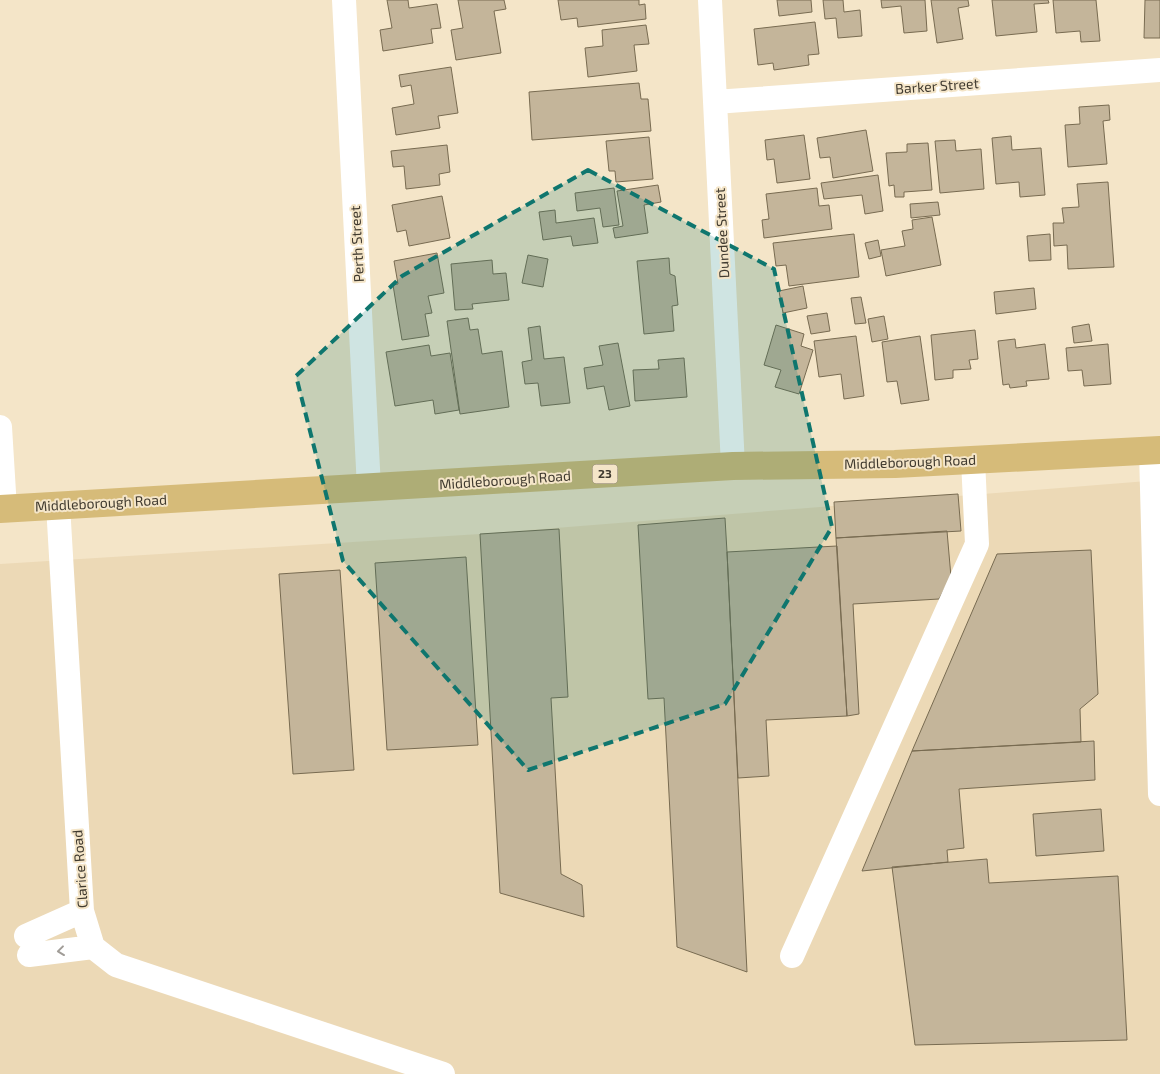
<svg xmlns="http://www.w3.org/2000/svg" width="1160" height="1074" font-family="'Exo 2',sans-serif">
	<style>
		.built { fill: #ecd9b6 }
		.building { fill: #c4b59a; stroke: #786b51 }
		.lines { fill: none; stroke-linecap: round; stroke-linejoin: round }
		.minor { stroke: #fff; stroke-width: 24 }
		.major { stroke: #d6bb79; stroke-width: 28 }
		.oneway { stroke: #a09c97 }
		.marked { fill: #0f766e; fill-opacity: 0.2; stroke: #0f766e; stroke-width: 4; stroke-dasharray: 10 6; stroke-linejoin: round }
		.labels { text-anchor: middle; stroke-width: 4; stroke-linejoin: round; paint-order: stroke }
		.shield { fill: #f4e5c8; stroke: #766d5d; stroke-width: 1 }
		.shield-label { font-size: 12px; font-weight: bold; fill: #403a2f }
		.street-label { font-size: 14px; fill: #403a2f; stroke: #f4e5c8 }
	</style>
	<rect width="100%" height="100%" fill="#f4e5c8"/>
	<path class="built" d="M1160,480V1074H0V564L480,534Z"/>
	<path class="building" d="M387,0H408L409,8L437,4L441,28L431,29L433,43L383,51L380,30L392,28Z
		M458,0H504L506,9L494,11L501,53L456,60L451,30L463,28Z
		M558,0H639V5L645,4L646,19L578,27L577,18L561,20Z
		M777,0H811L812,12L779,16Z
		M823,0H843L844,12L860,10L862,36L838,38L836,18L825,19Z
		M881,0H925L927,31L904,33L901,6L882,8Z
		M931,0H968L969,6L958,8L963,39L937,43Z
		M992,0H1048L1049,3L1034,4L1037,32L996,36Z
		M1053,0H1096L1100,41L1081,42L1080,31L1056,33Z
		M1145,0H1160V38H1144Z
		M815,22L819,54L808,55L809,65L774,70L773,63L758,65L754,29Z
		M646,25L649,44L634,45L637,71L588,77L585,48L603,46L602,30Z
		M451,67L458,113L438,116L440,128L396,135L392,108L414,104L411,85L401,87L399,75Z
		M639,83L641,99H648L651,131L532,140L529,92Z
		M1109,105L1110,120L1103,121L1107,164L1068,167L1065,125L1080,124L1079,107Z
		M866,130L873,171L833,178L830,157L820,158L817,138Z
		M804,135L810,179L777,183L774,159L767,160L765,140Z
		M1011,136L1012,150L1041,148L1045,195L1020,197L1019,182L996,184L992,138Z
		M649,137L653,179L616,182L615,171H609L606,141Z
		M955,140L956,151L981,149L984,189L940,193L935,141Z
		M928,143L932,190L904,192V197H895L894,185L889,186L886,153L907,152V144Z
		M447,145L450,172L439,174L440,185L406,189L404,166L393,167L391,151Z
		M878,175L883,211L865,214L862,195L824,199L821,183Z
		M1108,182L1114,267L1068,269L1067,245L1054,246L1053,223H1064L1062,208L1079,207L1077,184Z
		M658,185L661,202L644,205L648,233L615,238L613,228L623,226L617,191Z
		M614,188L619,225L603,227L600,208L577,211L575,193Z
		M817,188L819,206L829,205L832,229L764,238L762,220L769,219L766,194Z
		M442,196L450,238L409,246L406,230L397,232L392,205Z
		M938,202L940,215L911,218L910,204Z
		M555,210L556,223L594,218L598,243L573,246L571,236L543,240L539,212Z
		M932,217L941,265L886,276L881,250L905,246L902,231L913,229L912,220Z
		M854,234L859,277L789,286L786,265L776,266L773,243Z
		M1050,234L1051,260L1029,261L1027,236Z
		M878,240L881,256L869,259L865,243Z
		M437,253L444,293L428,296L432,313L425,314L429,336L402,340L393,285L398,284L394,261Z
		M528,255L548,259L543,287L522,283Z
		M669,258L670,274L675,276L678,305L672,306L674,331L644,334L637,261Z
		M492,260L493,274L506,273L509,300L472,304L473,309L455,310L451,264Z
		M803,286L807,308L783,313L779,291Z
		M1034,288L1036,309L996,314L994,292Z
		M861,297L866,323L855,324L851,298Z
		M827,313L830,331L811,334L807,316Z
		M884,316L888,339L872,342L868,319Z
		M468,318L470,330L478,329L482,354L502,351L509,407L460,414L447,321Z
		M1089,324L1092,341L1074,343L1072,327Z
		M776,325L804,334L801,346L813,350L799,394L775,387L781,370L764,365Z
		M540,326L544,359L564,357L570,403L541,406L538,383L525,384L522,362L532,360L528,328Z
		M975,330L978,359L969,360L971,369L953,370V378L935,380L931,335Z
		M856,336L864,396L844,399L841,374L819,377L814,341Z
		M920,336L929,400L901,404L897,381L887,382L882,342Z
		M1015,339L1016,348L1045,344L1049,379L1026,381L1027,386L1010,388L1009,384L1003,385L998,341Z
		M618,343L630,406L609,410L604,386L587,389L584,368L603,365L599,346Z
		M1108,344L1111,384L1084,386L1082,370L1068,371L1066,348Z
		M429,345L431,356L450,353L459,410L435,414L433,400L395,406L386,352Z
		M684,358L687,397L635,401L633,370L659,369L658,360Z
		M958,494L961,531L836,538L834,502Z
		M725,518L727,552L747,972L677,947L664,698L648,699L638,525Z
		M559,529L568,697L551,698L561,874L582,885L584,917L500,893L480,534Z
		M947,531L951,577L939,599L853,604L859,714L847,716L836,538Z
		M837,546L847,716L766,720L769,776L738,778L727,552Z
		M1091,550L1098,694L1080,709L1081,742L912,751L997,554Z
		M466,557L478,745L387,750L375,563Z
		M340,570L354,770L293,774L279,574Z
		M1094,741L1095,780L959,789L964,848L947,850L948,862L862,871L912,751Z
		M1101,809L1104,851L1036,856L1033,814Z
		M987,859L989,883L1118,876L1127,1040L915,1045L892,867Z"/>
	<g class="lines">
		<path class="minor" d="M344,0L369,488
			M710,0L733,466
			M715,102L1160,70
			M0,427L5,509
			M1151,450L1160,794
			M58,505L82,911L93,947L116,965L443,1074
			M26,936L82,911
			M29,955L93,947
			M792,956L977,544L973,460"/>
		<path class="major" d="M0,509L733,466L895,464L1160,450"/>
	</g>
	<defs><path id="oneway-chevron" d="M-2-3.5L2.5 0L-2 3.5" fill="none" stroke-width="1.6" stroke-linecap="round" stroke-linejoin="round" transform="scale(1.25)"/></defs>
	<use class="oneway" href="#oneway-chevron" transform="translate(61 951) rotate(173)"/>
	<path class="marked" d="M588,170L774,269L832,527L725,704L528,770L343,561L296,376L402,276Z"/>
	<g class="labels">
		<rect class="shield" x="592.5" y="464.5" width="25" height="19" rx="4"/>
		<g class="shield-label">
			<text x="605" y="478">23</text>
		</g>
		<g class="street-label">
			<text transform="translate(937 86) rotate(-4)" y="5">Barker Street</text>
			<text transform="translate(722 233) rotate(-93)" y="5">Dundee Street</text>
			<text transform="translate(357 244) rotate(-93)" y="5">Perth Street</text>
			<text transform="translate(910 462) rotate(-2)" y="5">Middleborough Road</text>
			<text transform="translate(505 480) rotate(-4)" y="5">Middleborough Road</text>
			<text transform="translate(101 503) rotate(-3)" y="5">Middleborough Road</text>
			<text transform="translate(80 869) rotate(-94)" y="5">Clarice Road</text>
		</g>
	</g>
</svg>
